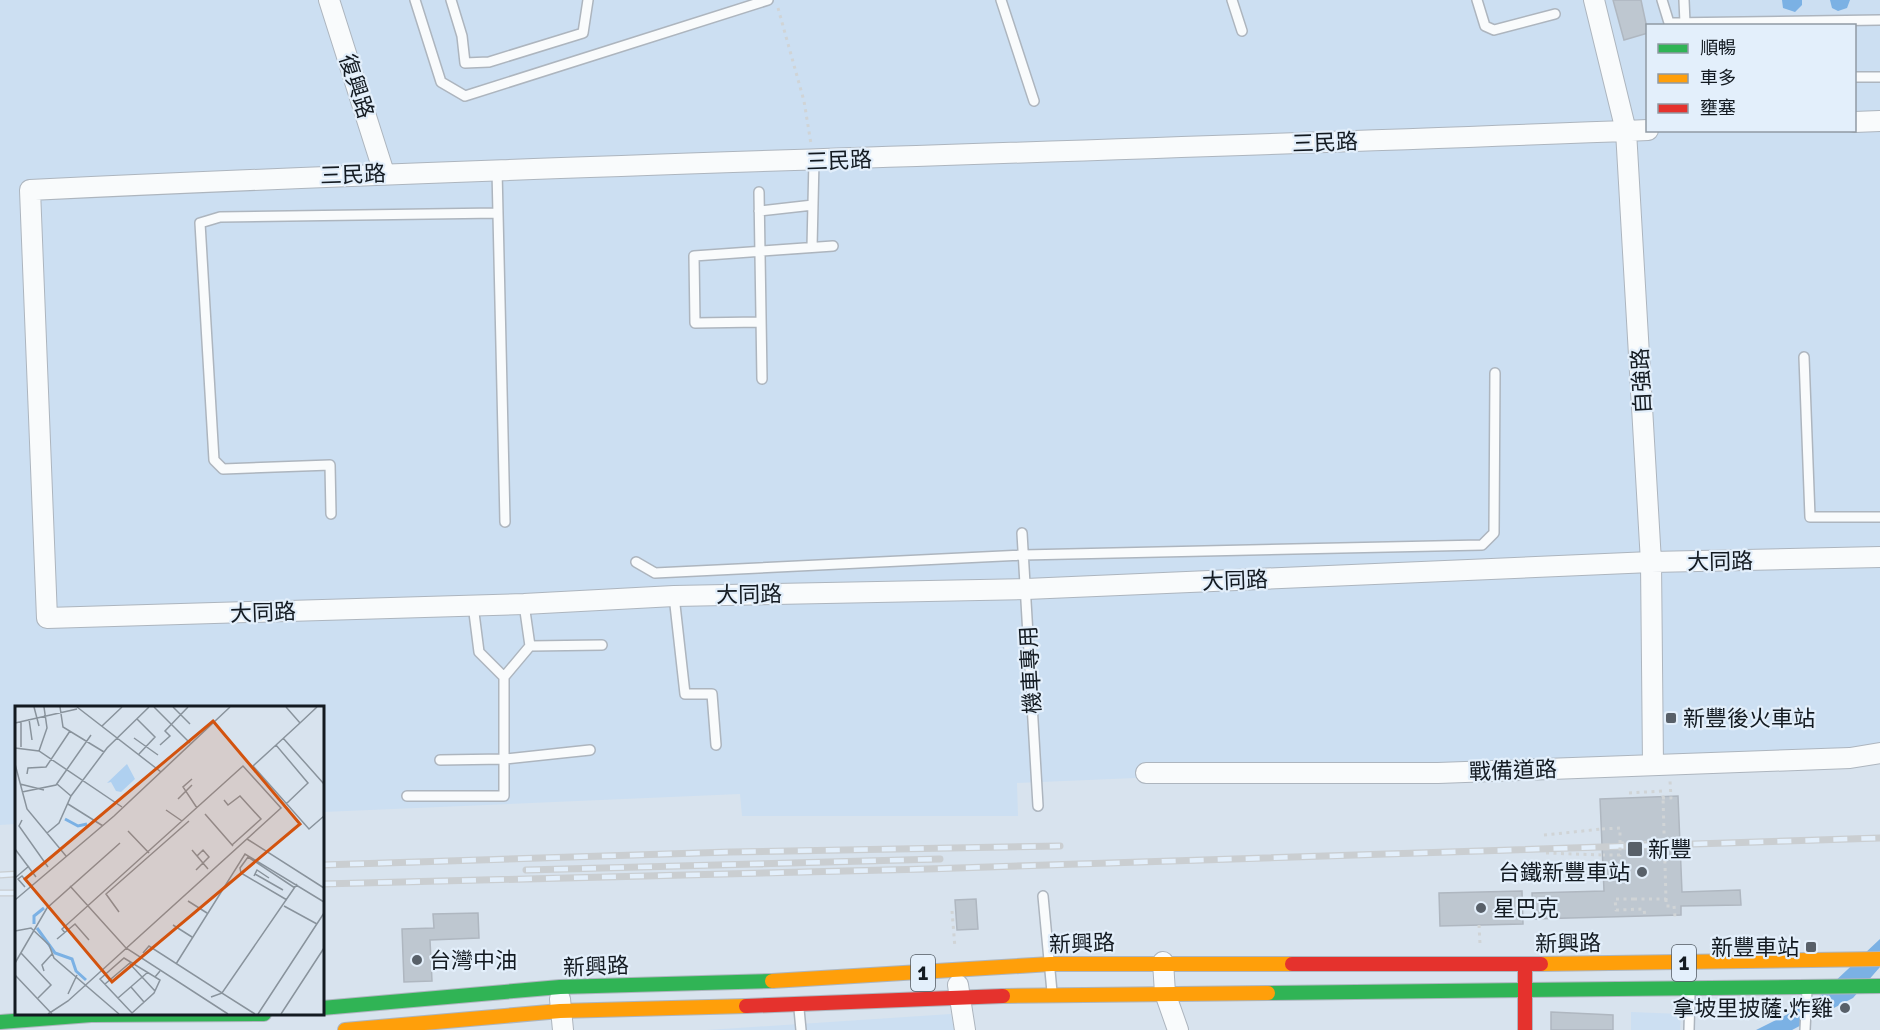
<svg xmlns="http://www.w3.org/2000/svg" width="1880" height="1030" font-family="Signika,'Noto Sans TC',sans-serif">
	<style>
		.built { fill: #ccdff2; fill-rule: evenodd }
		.water { fill: #7bb1e4 }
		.building { fill: #bec7d0; stroke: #afb7c0; stroke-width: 1.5 }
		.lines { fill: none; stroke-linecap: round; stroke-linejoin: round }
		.lane-casing { stroke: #adb5be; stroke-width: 12 }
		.street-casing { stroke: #adb5be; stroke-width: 22 }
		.fast-casing { stroke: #adb5be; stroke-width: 16 }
		.slow-casing { stroke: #adb5be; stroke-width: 16 }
		.jam-casing { stroke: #adb5be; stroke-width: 16 }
		.path { stroke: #d0d4d6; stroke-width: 3; stroke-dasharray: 3 4.5; stroke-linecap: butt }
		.lane { stroke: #f9fbfc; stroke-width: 9 }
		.street { stroke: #f9fbfc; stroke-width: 20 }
		.fast { stroke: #30b455; stroke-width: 14 }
		.slow { stroke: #ff9f0a; stroke-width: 14 }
		.jam { stroke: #e5322d; stroke-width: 14 }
		.rail-casing { stroke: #caced1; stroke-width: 7 }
		.rail { stroke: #e3effb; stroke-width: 4.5; stroke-dasharray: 14; stroke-linecap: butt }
		.path-bridge { stroke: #d0d4d6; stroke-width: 3; stroke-dasharray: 3 4.5; stroke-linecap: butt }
		.poi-dot { fill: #586069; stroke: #e3effb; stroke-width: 2 }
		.labels { text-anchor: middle; stroke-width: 4.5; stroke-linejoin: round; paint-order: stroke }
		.shield { fill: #e3effb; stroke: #515a62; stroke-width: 1.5 }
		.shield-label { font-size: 21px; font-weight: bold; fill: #131a21 }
		.street-label { font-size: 22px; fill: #131a21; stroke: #e3effb }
		.poi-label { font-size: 22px; fill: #131a21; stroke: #e3effb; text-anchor: start }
		.inset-river { fill: none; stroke: #7bb1e4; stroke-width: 3 }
		.inset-road { fill: none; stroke: #89939c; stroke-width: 1.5 }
		.view { fill: #d3530e; fill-opacity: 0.15; stroke: #d3530e; stroke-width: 3 }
		.inset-edge { fill: none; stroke: #131a21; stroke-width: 3 }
	</style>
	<rect width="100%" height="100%" fill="#d8e3ee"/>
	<path class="built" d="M0,0H1880V747L1017,783L1018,816H742L740,794L323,812L322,708H16V824L0,825ZM1648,26H1854V130H1648Z
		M1631,1012L1681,1014L1680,1030H1631Z
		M951,1014L954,1030H707Z"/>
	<path class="water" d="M1782,0H1802V5L1795,12L1783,8Z
		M1830,0H1850L1847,8L1838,11L1832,8Z
		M1880,939V967L1853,998L1792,1030H1756L1814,1001Z"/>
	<path class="building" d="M1613,0H1641L1648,33L1624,40Z
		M1678,796L1682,892L1740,890L1741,905L1681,906V915L1533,919L1532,893L1604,891L1600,799Z
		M1522,891L1523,924L1440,926L1439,893Z
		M976,899L978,929L957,930L955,900Z
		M478,913L479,938L430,940L432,981L404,982L402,929L434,928L433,914Z
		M1551,1012L1613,1015V1030H1551Z"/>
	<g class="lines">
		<defs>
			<path id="lane" d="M415,0L441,82L465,96L768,0
				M451,0L462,36L465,63L489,62L583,33L588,0
				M1001,0L1034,101
				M1232,0L1242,31
				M1477,0L1485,26L1494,30L1555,14
				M1662,0L1670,26
				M1684,0L1685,23
				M1669,23L1880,20
				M1854,77H1880
				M497,170L505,522
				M759,192L762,379
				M759,211L813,205
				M812,247L814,160
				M760,322L695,323L694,256L833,246
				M1804,357L1810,517H1880
				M331,514L330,465L223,469L214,460L200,223L220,217L498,213
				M1022,533L1038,806
				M636,562L655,573L1023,555L1482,545L1494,533L1495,373
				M674,596L685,694H712L716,745
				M473,605L479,652L504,677
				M530,646L602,645
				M440,760L505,759L590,750
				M407,796H504V677L530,646L524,604
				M1043,896L1052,992
				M799,1009L801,1030
				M1689,1030L1690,993
				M1805,1030L1807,990"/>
			<path id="street" d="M329,0L384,173
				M1594,0L1626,131L1651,562L1653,765
				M1854,122L1880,121
				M1648,130C1109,152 569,164 30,190L47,618L524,604L674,596L1026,589L1651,562L1880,557
				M1146,773H1438L1850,758L1880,753
				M1163,962L1165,993L1178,1030
				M958,985L965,1030
				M560,999L563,1030"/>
			<path id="fast" d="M1268,993L1880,986
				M322,1008L560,987L772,981
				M0,1022L91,1015L264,1014"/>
			<path id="slow" d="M1541,964L1880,959
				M772,981L1051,964H1292
				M1003,996L1268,993
				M345,1030L560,1011L746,1006"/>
			<path id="jam" d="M1292,964H1541
				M1525,969V1030
				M746,1006L1003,996"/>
		</defs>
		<use href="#lane" class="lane-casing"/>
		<use href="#street" class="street-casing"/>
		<use href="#fast" class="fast-casing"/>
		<use href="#slow" class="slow-casing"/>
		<use href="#jam" class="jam-casing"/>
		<path class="path" d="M778,8L804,101L811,144
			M1629,793L1662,791L1663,797
			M1662,798H1671L1670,781
			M1544,835L1602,829
			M1621,843L1664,842
			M1546,853L1603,855
			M1634,899H1615L1616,910L1644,909L1645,917
			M1666,899V906H1674L1675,917
			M952,911L955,948
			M1479,925L1480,944"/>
		<use href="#lane" class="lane"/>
		<use href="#street" class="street"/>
		<use href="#fast" class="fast"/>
		<use href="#slow" class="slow"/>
		<use href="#jam" class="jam"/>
		<defs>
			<path id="rail" d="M322,865L730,852L1060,846
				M526,870L940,859
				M0,875L16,874
				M322,884L927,869L1880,838
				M0,893H16"/>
		</defs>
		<use href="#rail" class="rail-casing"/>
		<use href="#rail" class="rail"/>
		<path class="path-bridge" d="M1602,829L1620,828V855H1603
			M1634,899H1666L1663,797"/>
	</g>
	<g class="poi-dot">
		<rect x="1665" y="712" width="12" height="12" rx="3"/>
		<rect x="1627" y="841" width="16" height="16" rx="3"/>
		<circle cx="1642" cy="872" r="6"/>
		<circle cx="1481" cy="908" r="6"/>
		<rect x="1805" y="941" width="12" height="12" rx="3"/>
		<circle cx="417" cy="960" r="6"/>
		<circle cx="1845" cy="1008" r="6"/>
	</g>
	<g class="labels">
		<g class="shield">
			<rect x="1672" y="945" width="24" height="36" rx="4.5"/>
			<rect x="911" y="955" width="24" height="36" rx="4.5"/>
		</g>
		<g class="shield-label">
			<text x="1684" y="970">1</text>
			<text x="923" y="980">1</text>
		</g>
		<g class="street-label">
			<text transform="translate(357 86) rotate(72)" y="8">復興路</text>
			<text transform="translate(1325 142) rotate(-2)" y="8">三民路</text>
			<text transform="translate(839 160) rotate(-2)" y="8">三民路</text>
			<text transform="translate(353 174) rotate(-2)" y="8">三民路</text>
			<text transform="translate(1641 381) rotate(-93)" y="8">自強路</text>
			<text transform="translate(1720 561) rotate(-1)" y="8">大同路</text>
			<text transform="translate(1235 580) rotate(-2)" y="8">大同路</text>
			<text transform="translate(749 594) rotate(-1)" y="8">大同路</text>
			<text transform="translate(263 612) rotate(-2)" y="8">大同路</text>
			<text transform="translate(1030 670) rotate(-93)" y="8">機車專用</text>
			<text transform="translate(1513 770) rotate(-2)" y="8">戰備道路</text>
			<text transform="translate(1082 943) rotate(-2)" y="8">新興路</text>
			<text transform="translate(1568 943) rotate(-1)" y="8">新興路</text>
			<text transform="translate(596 966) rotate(-2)" y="8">新興路</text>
		</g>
		<g class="poi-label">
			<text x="1683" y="726">新豐後火車站</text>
			<text x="1648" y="857">新豐</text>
			<text x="1630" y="880" text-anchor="end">台鐵新豐車站</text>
			<text x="1493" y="916">星巴克</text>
			<text x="1799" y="955" text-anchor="end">新豐車站</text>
			<text x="429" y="968">台灣中油</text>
			<text x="1833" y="1016" text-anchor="end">拿坡里披薩·炸雞</text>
		</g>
	</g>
	<g transform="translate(15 706)">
		<rect width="309" height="309" fill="#d8e3ee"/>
		<path d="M112,58L120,73L106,86L101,85L96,76L92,77Z" fill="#afd0f0"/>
		<path class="inset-river" d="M50,113L63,120L72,118M19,218V210L29,202M22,222L40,247L57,253L61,265L71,274"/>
		<path class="inset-road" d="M19,1L24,20M45,1L48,21L89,46M62,1L146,66M139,1L175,37M158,1L175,18M271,1L285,17L302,1M14,13L17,34M122,13L140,31L124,48M6,15V41M0,17L62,3M87,20L107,1M119,32L143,49M268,32L309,78M145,39L155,30L150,25L173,1M261,39L285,17M0,42L24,45L107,101M24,45L32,22L29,1M0,58L12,103L51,150M12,68L13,62L31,61L55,25M177,73L168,81L182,102M5,78L29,84M42,78L56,90M7,86L41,79L76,29M163,93L177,79M209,94L213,99L225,90L246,113L217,139M53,98L88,120M271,98L293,77L261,39L238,60L294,123L309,110M151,104L167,115M190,108L218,140M7,114L4,120L33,161M113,125L134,147M32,127L44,117L56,90L92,42L134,1M232,133L309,182M0,143L21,171M177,144L193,163M181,164L194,151L188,144L182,150M240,168L268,184M239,170L242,164L254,172M0,172L14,160M55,180L111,242L213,308M10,181L3,173L7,170L14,178M0,194L99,110L215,1M272,194L226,167L225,162L233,151L280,182M173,195L192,207M269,200L302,218M104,206L91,188L174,115M158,219L177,231M0,225L16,222L34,239L39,252L104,308M42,233L60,218L74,234M6,247L36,279L23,292M128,247L134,240L207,287L282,178M0,257L32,202L105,137M115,258L140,285M161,258L230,148L309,196M29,265L27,259L37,248M0,269L37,308M140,271L145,274L139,287L117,307L85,273L109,252L140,271L145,265M90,278L116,256M116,281L129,296M53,288L62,269M196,291L207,287L240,308M103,292L133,266M33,308L53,295L266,102L228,60L47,223L50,227M243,308L309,207M266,308L309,242"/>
		<path class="view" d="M198,15L285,118L97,276L10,173Z"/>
		<rect width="309" height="309" class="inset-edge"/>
	</g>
	<rect x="1646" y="24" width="210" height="108" fill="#e3effb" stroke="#909aa4" stroke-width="1.5"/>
	<rect x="1658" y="44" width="30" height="9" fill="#30b455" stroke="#909aa4" stroke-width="1.5"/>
	<text x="1700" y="54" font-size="18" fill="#131a21">順暢</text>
	<rect x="1658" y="74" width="30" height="9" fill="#ff9f0a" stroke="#909aa4" stroke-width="1.5"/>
	<text x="1700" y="84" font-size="18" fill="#131a21">車多</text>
	<rect x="1658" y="104" width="30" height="9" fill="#e5322d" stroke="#909aa4" stroke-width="1.5"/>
	<text x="1700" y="114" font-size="18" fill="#131a21">壅塞</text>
</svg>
